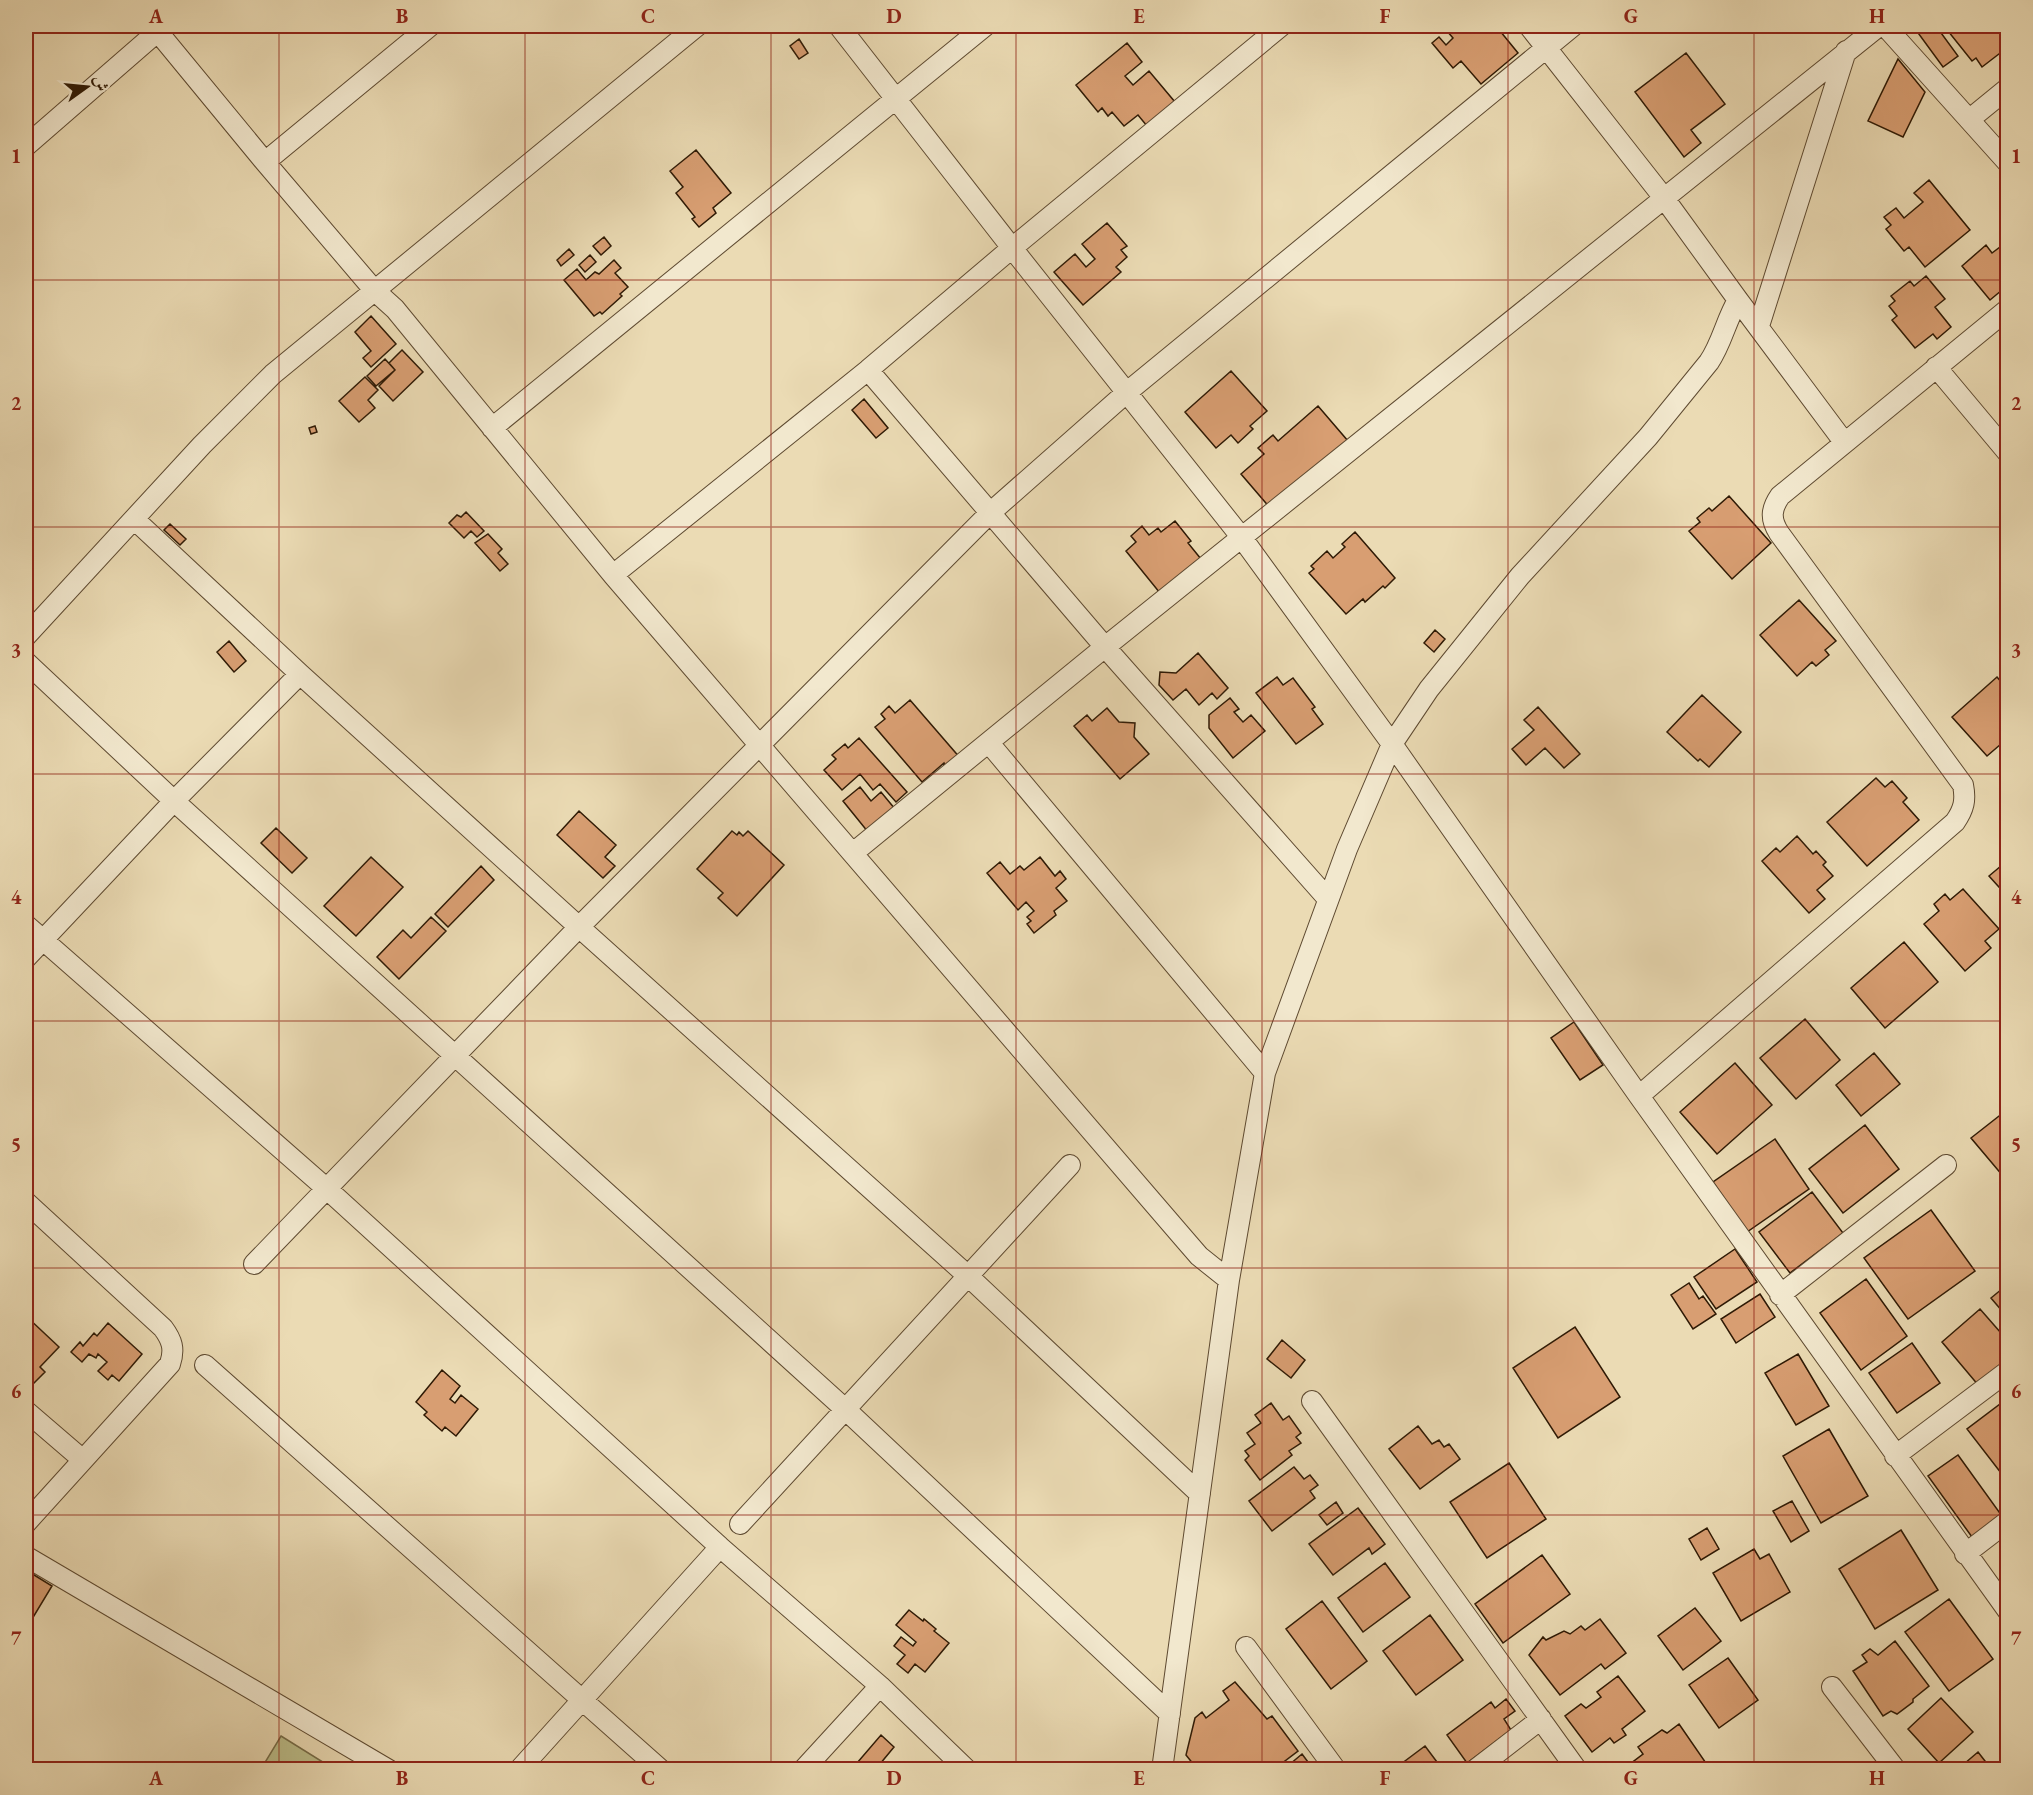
<svg xmlns="http://www.w3.org/2000/svg" width="2033" height="1795" font-family="'EB Garamond',Amiri,serif">
	<style>
		.green { fill: #bcbe8a; stroke: #766c48; stroke-width: 1.5 }
		.building { fill: #d89e72; stroke: #2f1a05; stroke-width: 1.5 }
		.lines { fill: none; stroke-linecap: round; stroke-linejoin: round }
		.street-casing { stroke: #5e4a31; stroke-width: 22 }
		.street { stroke: #f2e8ce; stroke-width: 20 }
		.grid { fill: none; stroke: #8f2418; stroke-width: 1.5; stroke-opacity: 0.55 }
		.neatline { fill: none; stroke: #8f2418; stroke-width: 2 }
		.grid-label { font-size: 20px; text-anchor: middle; font-weight: bold; fill: #8f2418 }
	</style>
	<rect width="100%" height="100%" fill="#ebdbb4"/>
	<filter id="stains"><feTurbulence type="fractalNoise" baseFrequency=".00333" numOctaves="4"/><feColorMatrix values="0 0 0 0 .2 0 0 0 0 .09 0 0 0 0 .02 0 0 0 .5 -.17"/></filter>
	<radialGradient id="worn" r=".72"><stop offset=".6" stop-color="#630" stop-opacity="0"/><stop offset="1" stop-color="#630" stop-opacity=".3"/></radialGradient>
	<path class="green" d="M281,1736L334,1769H261Z"/>
	<path class="building" d="M1453,26H1480L1487,33L1496,26L1518,53L1481,84L1461,61L1453,68L1432,43L1439,37L1446,45L1453,38L1447,31Z
		M1913,26H1936L1958,56L1943,67Z
		M1944,26H2008V47L1982,67L1976,58L1972,61Z
		M799,39L808,53L799,59L790,46Z
		M1127,43L1142,62L1125,76L1133,85L1149,71L1175,102L1147,126L1138,115L1124,126L1112,112L1108,116L1102,108L1098,112L1076,85Z
		M1686,53L1725,104L1691,130L1701,143L1684,157L1635,92Z
		M1898,59L1925,92L1903,137L1868,121Z
		M696,150L731,193L713,208L716,213L699,227L692,219L695,217L676,193L683,187L670,171Z
		M1929,180L1970,230L1925,267L1909,247L1904,251L1886,229L1891,225L1884,217L1896,208L1904,218L1923,202L1914,193Z
		M1107,223L1127,246L1121,250L1127,257L1116,267L1121,272L1083,305L1054,272L1075,254L1086,267L1095,259L1082,244Z
		M604,237L611,246L601,255L593,246Z
		M2008,241V285L1990,300L1962,266L1986,245L1992,253Z
		M569,249L574,255L561,266L557,260Z
		M590,255L596,262L585,272L579,265Z
		M614,260L621,268L615,273L628,287L620,294L622,296L602,314L600,312L594,316L564,280L577,269L586,280L595,272L599,274Z
		M1926,276L1945,299L1935,307L1951,327L1937,339L1933,334L1915,348L1892,320L1897,316L1889,306L1895,301L1891,296L1910,281L1914,286Z
		M371,316L396,344L371,367L363,358L371,351L355,332Z
		M402,350L423,372L393,401L379,386L395,370L389,363Z
		M385,359L395,370L376,386L367,376Z
		M1231,371L1267,411L1250,426L1253,429L1238,443L1231,435L1216,448L1185,412Z
		M365,377L378,390L368,400L375,408L359,422L339,401Z
		M864,399L888,428L876,438L852,410Z
		M1318,406L1348,441L1271,509L1241,474L1264,454L1258,448L1273,435L1278,441Z
		M315,426L317,432L311,434L309,428Z
		M1729,496L1771,543L1732,579L1689,531L1700,522L1697,518L1709,508L1712,511Z
		M466,512L484,531L477,537L471,531L464,538L449,523L457,515L461,517Z
		M1175,521L1191,541L1188,543L1205,564L1164,598L1126,551L1136,542L1131,536L1142,526L1149,535L1158,528L1161,532Z
		M170,524L186,539L180,545L164,530Z
		M1355,532L1395,578L1385,588L1383,586L1365,602L1363,599L1346,614L1309,573L1314,569L1311,566L1327,551L1333,558L1345,547L1342,544Z
		M488,534L502,549L498,553L508,564L500,571L475,543Z
		M1799,600L1836,641L1825,650L1829,655L1816,666L1812,662L1797,676L1760,635Z
		M1435,630L1445,639L1434,652L1424,643Z
		M229,641L246,661L234,672L217,652Z
		M1198,653L1228,688L1217,699L1212,693L1199,705L1186,689L1173,700L1159,685L1160,672L1176,673Z
		M1277,677L1283,685L1293,678L1315,707L1312,709L1323,724L1296,744L1256,693Z
		M1997,677L2002,683L2008,678V738L1987,756L1952,717Z
		M1702,695L1741,732L1709,767L1700,759L1698,761L1667,732Z
		M1230,698L1239,709L1234,712L1243,722L1251,715L1265,731L1233,758L1209,728V715Z
		M910,700L961,759L947,771L944,763L922,782L875,727L885,719L881,714L889,706L895,713Z
		M1538,707L1580,754L1564,768L1545,748L1526,765L1512,749L1534,730L1524,720Z
		M1107,708L1119,722L1135,723L1134,737L1149,754L1120,779L1074,726L1087,715L1092,721Z
		M859,738L907,792L896,802L880,784L873,790L860,774L842,790L824,770L836,759L832,755L845,744L848,748Z
		M1876,778L1885,787L1892,781L1907,798L1903,802L1919,820L1867,866L1827,822Z
		M860,787L871,801L881,792L895,809L868,832L843,801Z
		M579,811L616,845L605,857L615,866L603,878L557,835Z
		M276,828L307,858L292,873L261,843Z
		M732,831L737,835L739,832L743,836L748,831L784,865L737,916L718,898L723,893L697,869Z
		M1797,836L1813,854L1816,851L1826,862L1823,865L1833,876L1817,890L1825,899L1809,913L1762,861L1776,848L1780,852Z
		M371,857L403,887L356,936L324,906Z
		M1040,857L1055,876L1060,871L1066,879L1056,888L1067,901L1054,911L1056,915L1034,933L1027,924L1031,921L1027,917L1034,911L1026,902L1018,910L987,873L1000,862L1010,874L1020,866L1024,870Z
		M2008,860V897L1989,876Z
		M481,866L494,880L448,927L435,914Z
		M1963,889L1999,929L1985,941L1991,948L1965,971L1924,924L1939,911L1934,904L1945,894L1950,900Z
		M431,917L446,931L399,979L377,957L403,930L411,938Z
		M1904,942L1938,982L1885,1028L1851,988Z
		M1805,1019L1840,1060L1796,1099L1760,1058Z
		M1574,1022L1603,1065L1580,1080L1551,1038Z
		M1874,1053L1900,1084L1861,1116L1836,1085Z
		M1735,1063L1772,1105L1717,1154L1680,1112Z
		M2008,1109V1182L1971,1138Z
		M1865,1125L1899,1169L1843,1213L1809,1169Z
		M1775,1139L1809,1189L1747,1232L1713,1182Z
		M1812,1192L1843,1233L1790,1273L1759,1232Z
		M1931,1210L1975,1271L1908,1319L1864,1258Z
		M1735,1249L1757,1282L1716,1309L1694,1277Z
		M1866,1279L1907,1336L1861,1370L1820,1313Z
		M1689,1283L1699,1299L1703,1296L1716,1314L1693,1329L1671,1295Z
		M2008,1284V1318L1991,1298Z
		M1760,1294L1775,1317L1736,1343L1721,1319Z
		M1980,1309L2008,1341V1361L1979,1386L1942,1342Z
		M26,1316L59,1347L40,1367L45,1372L33,1384L27,1379L26,1381Z
		M108,1323L142,1354L119,1381L112,1375L108,1380L98,1371L107,1362L98,1354L96,1358L89,1354L82,1362L71,1352L80,1342L83,1346L94,1333L97,1336Z
		M1575,1327L1620,1397L1558,1438L1513,1368Z
		M1282,1340L1305,1360L1291,1378L1267,1359Z
		M1912,1343L1940,1383L1897,1413L1869,1373Z
		M1798,1354L1829,1406L1796,1425L1765,1373Z
		M442,1370L460,1386L450,1399L455,1403L461,1395L478,1409L456,1436L445,1427L442,1431L424,1415L427,1412L416,1402Z
		M2008,1398V1482L1967,1429Z
		M1271,1403L1283,1420L1289,1416L1301,1433L1296,1437L1301,1443L1289,1451L1292,1455L1260,1480L1245,1460L1249,1456L1245,1451L1255,1444L1247,1433L1261,1423L1255,1415Z
		M1418,1426L1432,1444L1439,1440L1444,1447L1449,1444L1460,1459L1420,1489L1389,1449Z
		M1829,1429L1868,1496L1821,1523L1783,1456Z
		M1958,1455L2002,1516L1972,1537L1928,1476Z
		M1509,1463L1546,1519L1487,1558L1450,1502Z
		M1294,1467L1304,1479L1310,1475L1318,1485L1310,1491L1315,1498L1272,1531L1249,1501Z
		M1792,1501L1809,1531L1791,1542L1773,1511Z
		M1336,1502L1343,1513L1327,1525L1319,1515Z
		M1358,1508L1385,1544L1372,1554L1369,1548L1333,1575L1309,1544Z
		M1707,1528L1719,1549L1701,1560L1689,1539Z
		M1901,1530L1938,1590L1875,1629L1839,1569Z
		M1754,1549L1760,1559L1769,1554L1790,1592L1741,1621L1713,1573Z
		M1542,1555L1570,1594L1503,1643L1475,1604Z
		M1385,1563L1410,1597L1363,1632L1338,1598Z
		M26,1570L52,1586L26,1629Z
		M1949,1599L1993,1659L1949,1691L1905,1632Z
		M1322,1601L1367,1661L1331,1689L1286,1629Z
		M1695,1608L1721,1641L1683,1670L1658,1636Z
		M909,1610L923,1621L924,1619L936,1629L934,1631L949,1643L925,1672L915,1664L908,1673L897,1664L905,1655L894,1646L901,1637L913,1646L916,1642L896,1625Z
		M1430,1615L1463,1660L1416,1695L1383,1651Z
		M1600,1619L1626,1653L1605,1669L1601,1664L1560,1695L1529,1655L1543,1637L1546,1640L1564,1631L1570,1634L1581,1626L1585,1630Z
		M1895,1641L1929,1686L1913,1699V1702L1897,1714L1891,1711L1883,1716L1853,1671L1867,1662L1862,1655L1870,1649L1878,1655Z
		M1728,1658L1758,1700L1719,1728L1689,1685Z
		M1618,1676L1645,1711L1622,1729L1626,1735L1614,1743L1610,1738L1592,1752L1565,1716L1581,1704L1586,1708L1601,1697L1597,1692Z
		M1235,1682L1267,1719L1272,1716L1298,1751L1273,1770H1198L1186,1755L1195,1718L1202,1712L1206,1718L1229,1700L1223,1691Z
		M1941,1698L1973,1732L1939,1763L1908,1729Z
		M1506,1699L1515,1711L1504,1719L1511,1730L1467,1763L1447,1735L1491,1702L1495,1708Z
		M1679,1724L1708,1766L1703,1770H1622L1643,1754L1638,1747L1662,1730L1667,1733Z
		M881,1735L894,1747L875,1770H851Z
		M1425,1746L1443,1770H1393Z
		M1978,1752L1992,1770H1957Z
		M1302,1754L1314,1770H1283Z
		M1875,1763L1880,1770H1866Z
		M1531,1764L1534,1768L1539,1764L1544,1770H1524Z"/>
	<g class="lines">
		<defs>
			<path id="street" d="M153,26L265,162L374,290L395,309L613,575L1186,1241L1199,1256L1229,1280
				M839,26L1012,248L1242,538L1392,744L1639,1096L2008,1611
				M1529,26L1664,198L1738,300L1844,442
				M1885,26L2008,163
				M1970,119L2008,88
				M26,146L164,26
				M265,162L430,26
				M1759,326L1846,51
				M1936,367L2008,453
				M868,370L1105,647L1328,899
				M492,428L985,26
				M134,519L300,674L579,927L968,1276L1200,1494
				M613,575L868,370L1012,248L1281,26
				M26,636L202,445L273,374L697,26
				M26,662L174,801L845,1409L1170,1714
				M989,743L1265,1073
				M853,853L1105,647L1879,26
				M26,925L327,1189L720,1547L880,1686L967,1770
				M26,958L174,801L300,674
				M1639,1096L1955,822C1964,809 1966,800 1963,785L1779,533C1770,519 1771,509 1780,496L2008,309
				M26,1202L163,1328C172,1340 175,1349 170,1364L26,1523
				M254,1264L579,927L990,513L1126,393L1573,26
				M1780,1295L1946,1165
				M205,1365L661,1770
				M1312,1401L1577,1770
				M26,1411L83,1460
				M1895,1456L2008,1371
				M740,1524L1070,1165
				M1965,1554L2008,1521
				M27,1557L389,1770
				M1246,1647L1336,1770
				M1832,1687L1896,1770
				M519,1770L720,1547
				M803,1770L880,1686
				M1162,1770L1229,1280L1265,1073L1347,849L1392,744L1429,689L1520,576L1648,437L1709,362C1722,343 1726,320 1738,300
				M1475,1770L1541,1719"/>
		</defs>
		<use href="#street" class="street-casing"/>
		<use href="#street" class="street"/>
	</g>
	<path class="grid" d="M279,26V1770M525,26V1770M771,26V1770M1016,26V1770M1262,26V1770M1508,26V1770M1754,26V1770M26,280H2008M26,527H2008M26,774H2008M26,1021H2008M26,1268H2008M26,1515H2008"/>
	<rect width="2033" height="1795" fill="none" stroke="#ebdbb4" stroke-width="66"/>
	<g transform="translate(87 87) rotate(75)" stroke="#f2e8ce" stroke-width="4.5" paint-order="stroke">
	<path d="M0-4.5L10 22L0 15L-10 22Z" fill="#2f1a05"/>
	<text y="-9" font-size="16" font-weight="bold" text-anchor="middle" fill="#2f1a05">ش</text>
	</g>
	<rect x="33" y="33" width="1967" height="1729" class="neatline"/>
	<g class="grid-label">
		<text x="156" y="23">A</text>
		<text x="402" y="23">B</text>
		<text x="648" y="23">C</text>
		<text x="894" y="23">D</text>
		<text x="1139" y="23">E</text>
		<text x="1385" y="23">F</text>
		<text x="1631" y="23">G</text>
		<text x="1877" y="23">H</text>
		<text x="16" y="163">1</text>
		<text x="2016" y="163">1</text>
		<text x="16" y="410">2</text>
		<text x="2016" y="410">2</text>
		<text x="16" y="657">3</text>
		<text x="2016" y="657">3</text>
		<text x="16" y="904">4</text>
		<text x="2016" y="904">4</text>
		<text x="16" y="1151">5</text>
		<text x="2016" y="1151">5</text>
		<text x="16" y="1398">6</text>
		<text x="2016" y="1398">6</text>
		<text x="16" y="1645">7</text>
		<text x="2016" y="1645">7</text>
		<text x="156" y="1785">A</text>
		<text x="402" y="1785">B</text>
		<text x="648" y="1785">C</text>
		<text x="894" y="1785">D</text>
		<text x="1139" y="1785">E</text>
		<text x="1385" y="1785">F</text>
		<text x="1631" y="1785">G</text>
		<text x="1877" y="1785">H</text>
	</g>
	<rect width="100%" height="100%" filter="url(#stains)"/>
	<rect width="100%" height="100%" fill="url(#worn)"/>
</svg>
